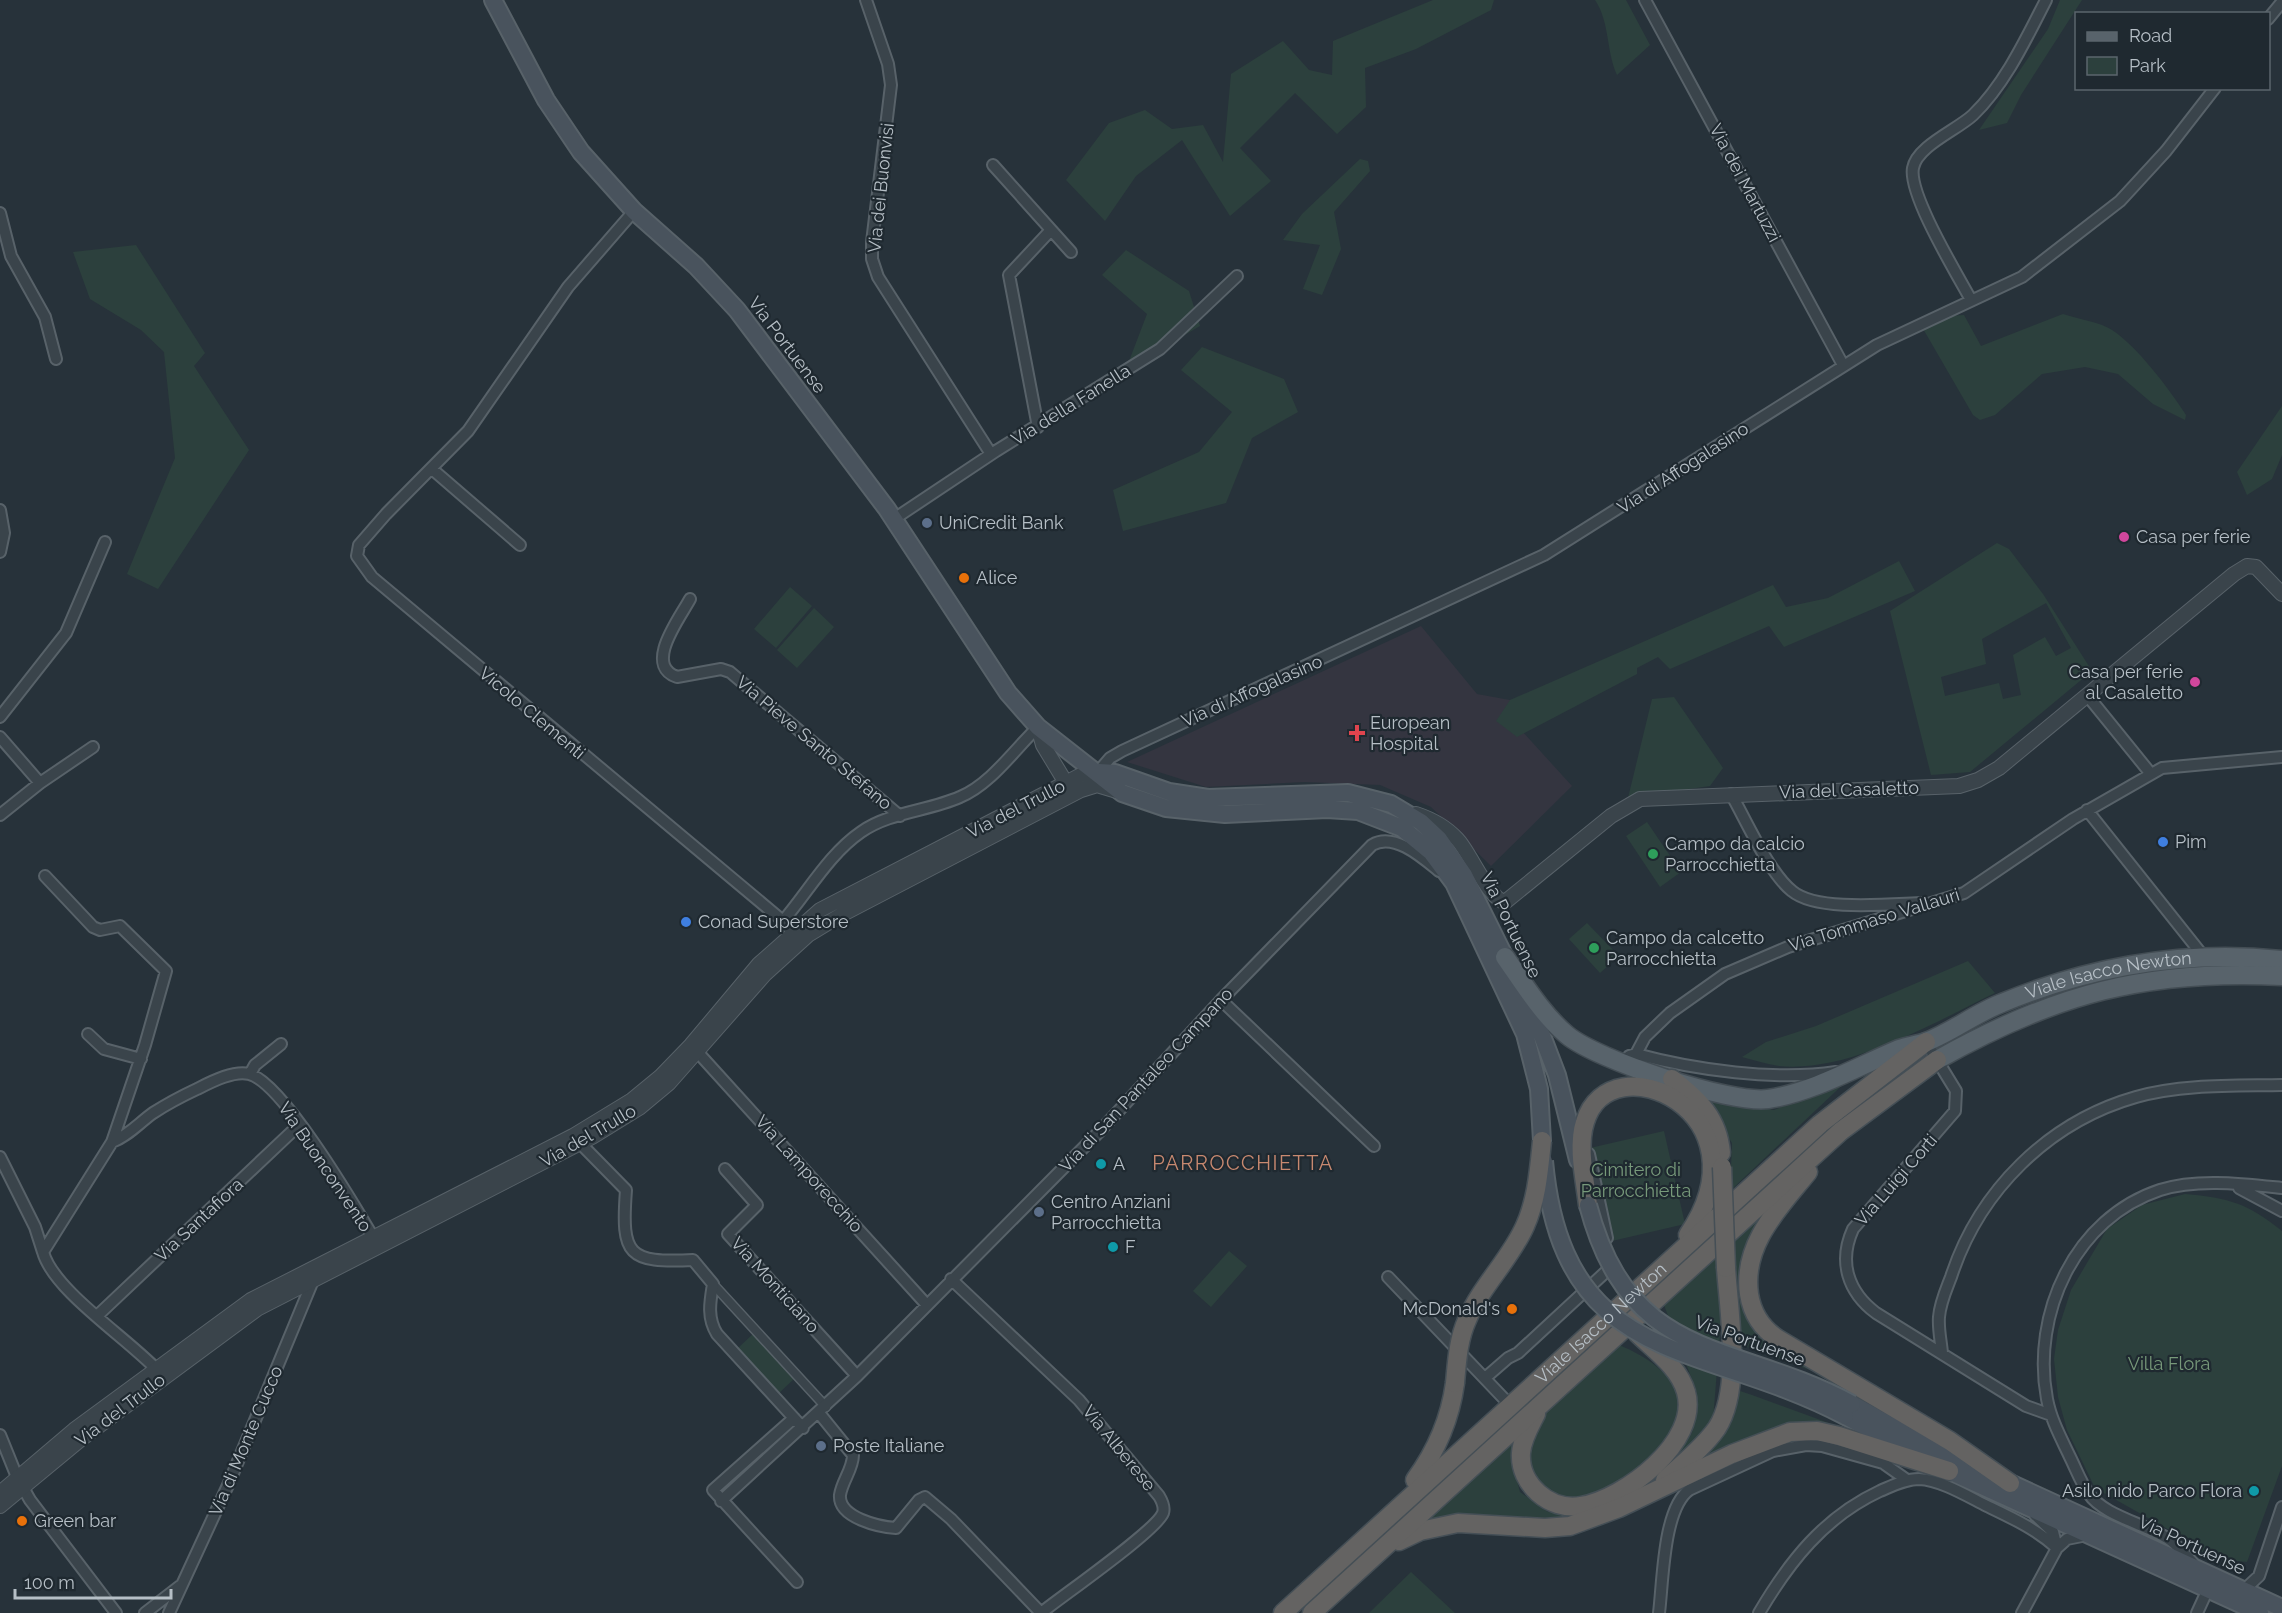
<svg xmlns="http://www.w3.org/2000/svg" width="2282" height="1613" font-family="Raleway,sans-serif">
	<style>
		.medical { fill: #343540 }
		.green { fill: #2c403d; fill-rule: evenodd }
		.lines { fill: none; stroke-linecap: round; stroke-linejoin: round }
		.pedestrian-casing { stroke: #586269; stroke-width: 11 }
		.minor-casing { stroke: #586269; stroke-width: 14 }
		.tertiary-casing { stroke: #586269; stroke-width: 16 }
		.secondary-casing { stroke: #586269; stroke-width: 20 }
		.primary-casing { stroke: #434d54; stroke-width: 21 }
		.trunk-casing { stroke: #454f56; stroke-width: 21 }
		.pedestrian { stroke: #3a444b; stroke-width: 8 }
		.minor { stroke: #3a444b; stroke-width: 10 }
		.tertiary { stroke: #3a444b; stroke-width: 14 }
		.secondary { stroke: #49535d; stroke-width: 16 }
		.primary { stroke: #58636b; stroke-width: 18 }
		.trunk { stroke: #646362; stroke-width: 18 }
		.secondary-bridge-casing { stroke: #586269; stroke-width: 20; stroke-linecap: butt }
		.trunk-bridge-casing { stroke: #454f56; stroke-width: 21; stroke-linecap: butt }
		.secondary-bridge { stroke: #49535d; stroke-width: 16 }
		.trunk-bridge { stroke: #646362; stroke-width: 18 }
		.service-dot { fill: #5c6f8a; stroke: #1f2930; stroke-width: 2 }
		.hotel-dot { fill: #d1479c; stroke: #1f2930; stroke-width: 2 }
		.food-dot { fill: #e8710a; stroke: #1f2930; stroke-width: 2 }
		.health-dot { fill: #e0444e; stroke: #1f2930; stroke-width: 2 }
		.shop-dot { fill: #3f7fe0; stroke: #1f2930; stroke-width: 2 }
		.leisure-dot { fill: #2e9e5b; stroke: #1f2930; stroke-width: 2 }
		.culture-dot { fill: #0f9aa8; stroke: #1f2930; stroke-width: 2 }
		.labels { text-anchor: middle; stroke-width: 4.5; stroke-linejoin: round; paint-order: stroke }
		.street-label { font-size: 18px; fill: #b6bfc6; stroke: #1f2930 }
		.poi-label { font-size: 18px; fill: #b6bfc6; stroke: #1f2930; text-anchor: start }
		.park-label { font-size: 18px; fill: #77997a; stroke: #1f2930 }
		.neighbourhood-label { font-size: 20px; letter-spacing: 1.5px; fill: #c88970; stroke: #1f2930 }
	</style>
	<rect width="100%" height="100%" fill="#27323a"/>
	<path class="medical" d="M1421,626L1477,694L1510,700L1512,720L1572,786L1491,866L1431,807L1380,785L1304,782L1206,787L1127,762Z"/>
	<path class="green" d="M1433,0H1494L1491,10L1416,49L1365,68L1366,107L1337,134L1295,93L1240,148L1271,181L1230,216L1182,140L1136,176L1105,221L1066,180L1109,123L1145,110L1172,129L1203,125L1223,162L1231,74L1283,41L1309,70L1332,75L1333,41Z
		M1595,0H1626L1650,45L1617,75C1606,51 1610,22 1595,0Z
		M2060,0H2082L2021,95L2007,123L1979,130L2048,29Z
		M1360,159L1368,161L1370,171L1334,212L1341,249L1322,295L1303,289L1320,245L1283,240L1302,214Z
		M136,245L205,353L194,366L249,450L158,589L127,574L175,458L164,352L141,330L90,299L73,252Z
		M1126,250L1189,291L1200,326L1126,369L1147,314L1102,275Z
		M2063,314C2078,319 2100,322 2112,330C2137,346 2170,390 2186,415L2185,420L2153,404L2118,374L2085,367L2042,374L1995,415L1980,420L1973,415L1922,327L1949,316L1964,315L1981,346Z
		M1202,347L1284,379L1298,412L1252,438L1226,503L1123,531L1113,490L1199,452L1232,412L1181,370Z
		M2282,406V455L2272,479L2247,495L2237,472Z
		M1997,543L2009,549L2043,594L2092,671L1970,772L1931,775L1890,611ZM2046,603L2071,648L2056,656L2045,637L2013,655L2021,695L2003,699L1999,683L1945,696L1941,677L1986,664L1982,639Z
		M1899,561L1915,591L1784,647L1769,626L1670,669L1658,657L1637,668V674L1517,737L1496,721L1510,700L1773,585L1786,607L1828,598Z
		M790,587L812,606L776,648L754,629Z
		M814,608L834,627L797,668L777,650Z
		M1674,697L1723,768L1710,786L1628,798L1652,699Z
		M1647,822L1681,872L1660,887L1626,836Z
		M1587,923L1619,956L1600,973L1569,939Z
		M1968,961L1995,993C1933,1023 1849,1073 1779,1066C1767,1064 1754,1060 1742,1057L1766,1042L1816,1026Z
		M1852,1076L1730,1191L1732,1143L1704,1098L1774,1110Z
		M1664,1131L1685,1224L1612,1241L1590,1148Z
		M1782,1191L1754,1228L1742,1286L1758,1333L1818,1373L1736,1343L1735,1238Z
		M2185,1194C2229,1198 2247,1203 2282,1231V1466L2247,1562L2210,1558L2173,1532L2095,1488L2067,1430L2058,1397L2054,1359L2058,1330L2071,1290L2107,1229L2142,1205Z
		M1229,1251L1247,1266L1211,1307L1193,1291Z
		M1716,1254L1721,1320L1713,1420L1669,1470L1635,1494L1557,1524L1418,1525L1515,1441L1512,1462L1520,1492L1548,1512L1581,1514L1662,1466L1692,1433L1697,1393L1664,1305Z
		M754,1333L795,1378L778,1394L737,1349Z
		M1619,1345C1646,1356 1678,1376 1682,1407C1685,1433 1640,1473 1620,1485C1600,1497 1575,1498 1552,1499C1546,1494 1535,1488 1531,1481C1506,1428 1585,1374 1619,1345Z
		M1737,1390L1752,1395L1848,1430L1825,1428L1682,1472Z
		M1411,1572L1455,1613H1369Z"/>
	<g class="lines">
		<defs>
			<path id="pedestrian" d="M713,1284L826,1407"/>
			<path id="minor" d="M866,0L888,64L891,85L872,242V259L878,277L991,454
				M1645,0L1843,365
				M2268,19L2282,2
				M993,165L1071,252
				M634,211L568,287L468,431L386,514L359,545L357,556L372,577L783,921L797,938
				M0,213L11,256L45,317L56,359
				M1971,300C1957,274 1908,194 1913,168C1917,146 1957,130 1973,115C2005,84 2026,39 2046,0
				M1038,427L1009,275L1051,230
				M432,469L520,545
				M0,510L4,533L0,552
				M894,519L996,451L1160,349L1237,276
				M690,599C680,618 643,665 677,677L721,669L730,672L900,816
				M2087,695L2151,774
				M0,717L66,633L105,542
				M0,737L40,783
				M1098,772L1110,758L1122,751L1544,555L1877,345L2022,277L2120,201L2166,151L2215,88
				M1731,794C1746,820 1769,873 1792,891C1817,912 1891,904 1923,903
				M2087,810L2204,957
				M0,815L40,783L93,747
				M45,876L93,927L100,930L120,926L166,971L145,1045L112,1142L43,1252C54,1292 132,1341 162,1375
				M783,921C808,892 829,854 861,832C889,812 929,811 960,797C991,784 1014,750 1038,727
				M1221,1000L1374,1146
				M88,1034L104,1049L141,1059
				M1926,1042L1956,1091L1955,1111L1853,1229C1838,1262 1848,1292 1876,1313L2026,1406L2051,1415
				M692,1046L926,1304
				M1636,1054L1645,1037L1670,1013L1725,974L1788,947L1964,893L2073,819L2162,768L2282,757
				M1629,1056L1636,1054C1695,1070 1775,1081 1836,1072
				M250,1074L255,1065L281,1044
				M577,1140L626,1190C621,1256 628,1263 693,1260L713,1284C710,1302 707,1318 717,1334L803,1428
				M112,1142C128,1136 139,1123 153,1113C167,1104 182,1096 197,1089C211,1082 234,1070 249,1074C282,1082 354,1205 373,1237
				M1589,1154L1607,1238
				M0,1157L35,1227L43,1252
				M725,1169L757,1205L728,1234L857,1376
				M2239,1188L2282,1211
				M1388,1277L1510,1405
				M951,1279L1079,1400L1159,1496C1162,1501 1165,1507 1163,1513C1156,1531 1062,1596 1041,1613
				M98,1315L300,1124
				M1942,1353C1941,1341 1938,1329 1939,1317C1940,1303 1946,1290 1951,1277C1979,1191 2048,1122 2136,1097C2182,1084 2235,1086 2282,1085
				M1485,1378L1508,1358L1518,1353L1611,1267L1612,1262
				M819,1413L853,1455C853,1469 842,1481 840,1495C838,1518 880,1527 896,1528L919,1500L925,1497L951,1519L1041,1613
				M794,1418L713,1490L797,1582
				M0,1435L17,1477L30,1500L116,1613
				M721,1501L857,1376L1100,1131L1221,1000L1372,845C1394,832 1422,857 1439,871
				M2035,1515L2053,1532L2057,1548L2067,1539L2087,1535
				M2193,1563C2185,1555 2177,1544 2167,1538C2145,1524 2103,1515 2089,1494C2081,1483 2076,1469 2070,1457C2061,1438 2051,1420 2047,1399C2031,1314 2075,1218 2160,1190C2197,1178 2244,1184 2282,1188
				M2244,1590L2259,1576L2282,1507
				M145,1613L180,1586
				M169,1613L229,1483L314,1278
				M1659,1613C1663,1582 1663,1509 1689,1490L1773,1451L1806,1445L1822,1446L1883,1463L1907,1480
				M1759,1613C1789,1562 1824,1517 1880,1491C1892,1486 1905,1479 1919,1479C1941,1480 1967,1496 1987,1506C2012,1518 2036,1529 2057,1548L2022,1613
				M2197,1613L2208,1589"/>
			<path id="tertiary" d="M1038,727L1043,745L1066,783
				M1416,814C1431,819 1446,827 1457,839C1470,852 1489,900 1505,902L1611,816L1640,799L1959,786L1978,780L1999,768L2234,574L2247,566L2256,567L2282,594
				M0,1493L74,1430L251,1300L573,1136L632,1100L660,1077L691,1045L759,964L820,910L1081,775L1098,772
				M0,1506L81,1439L257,1309L592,1137L639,1108L669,1083L765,974L808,935L841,915L1081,790L1097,785L1117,791"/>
			<path id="secondary" d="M493,0L546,100L581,152L634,211L696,266L737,310L887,509L1008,693L1038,727L1122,793L1166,808L1225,814L1327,809L1358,811L1402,828L1431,852L1454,883L1525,1034L1539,1089L1542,1141
				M1099,772L1115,773L1169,792L1208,798L1348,793L1391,804L1421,822L1439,839L1464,875L1536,1020L1557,1075L1578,1160
				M1852,1404L1925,1444L2282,1608
				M1845,1416L1949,1471L2260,1613"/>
			<g id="primary">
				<path id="s1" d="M1505,957C1524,984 1542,1014 1567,1035C1597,1060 1730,1104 1768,1099C1811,1093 1859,1066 1899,1049C1908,1046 1917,1045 1926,1042C1952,1032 1976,1013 2002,1003C2092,966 2186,950 2282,960"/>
				<path d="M1937,1060C2054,994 2147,969 2282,976"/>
			</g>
			<g id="trunk">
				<path d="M1672,1079C1699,1100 1718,1118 1721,1153"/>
				<path d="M1808,1172C1779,1208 1742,1244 1749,1294C1752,1313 1761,1328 1778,1339L1950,1441L2010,1483"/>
				<path d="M1588,1205C1585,1180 1577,1146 1585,1122C1610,1039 1772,1112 1688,1235"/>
				<path d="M1536,1414C1530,1426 1522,1439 1521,1453C1519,1484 1549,1511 1581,1506C1624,1499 1700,1442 1686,1392C1679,1367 1654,1350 1637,1333"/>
				<path d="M1415,1480C1437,1450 1450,1420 1455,1383"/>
				<path d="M1665,1480C1682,1464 1703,1448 1717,1428C1742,1389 1729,1313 1726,1268"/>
				<path d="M1399,1541L1420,1531L1458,1523L1545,1528L1570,1526L1619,1508L1732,1454L1790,1432L1817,1431L1839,1436L1949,1471"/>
				<path id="s2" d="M1283,1613L1820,1124L1926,1042"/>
				<path d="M1312,1613L1841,1131L1937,1060"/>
			</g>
		</defs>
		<use href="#pedestrian" class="pedestrian-casing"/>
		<use href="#minor" class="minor-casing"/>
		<use href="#tertiary" class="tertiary-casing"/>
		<use href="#secondary" class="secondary-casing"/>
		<use href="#primary" class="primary-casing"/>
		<use href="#trunk" class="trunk-casing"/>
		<use href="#pedestrian" class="pedestrian"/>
		<use href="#minor" class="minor"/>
		<use href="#tertiary" class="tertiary"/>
		<use href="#secondary" class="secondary"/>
		<use href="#primary" class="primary"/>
		<use href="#trunk" class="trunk"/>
		<defs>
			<path id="secondary-bridge" d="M1544,1161C1563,1369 1702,1340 1845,1416
				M1588,1205C1630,1365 1734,1340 1852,1404"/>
			<path id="trunk-bridge" d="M1722,1167L1726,1268
				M1455,1383C1457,1362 1458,1340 1467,1320C1481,1286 1510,1260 1525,1226C1537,1199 1539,1170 1542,1141"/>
		</defs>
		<use href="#secondary-bridge" class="secondary-bridge-casing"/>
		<use href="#trunk-bridge" class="trunk-bridge-casing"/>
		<use href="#secondary-bridge" class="secondary-bridge"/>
		<use href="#trunk-bridge" class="trunk-bridge"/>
	</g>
	<g class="service-dot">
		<circle cx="927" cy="523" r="6"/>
		<circle cx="1039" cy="1212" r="6"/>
		<circle cx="821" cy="1446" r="6"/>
	</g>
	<g class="hotel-dot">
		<circle cx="2124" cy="537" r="6"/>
		<circle cx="2195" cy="682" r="6"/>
	</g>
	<g class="food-dot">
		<circle cx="964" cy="578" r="6"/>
		<circle cx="1512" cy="1309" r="6"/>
		<circle cx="22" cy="1521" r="6"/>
	</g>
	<path class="health-dot" d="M1354 724h6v6h6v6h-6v6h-6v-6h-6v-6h6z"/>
	<g class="shop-dot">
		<circle cx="2163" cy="842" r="6"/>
		<circle cx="686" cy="922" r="6"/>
	</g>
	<g class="leisure-dot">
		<circle cx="1653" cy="854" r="6"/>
		<circle cx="1594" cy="948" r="6"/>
	</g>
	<g class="culture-dot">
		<circle cx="1101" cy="1164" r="6"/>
		<circle cx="1113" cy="1247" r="6"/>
		<circle cx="2254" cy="1491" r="6"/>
	</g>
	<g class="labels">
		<g class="street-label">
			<text transform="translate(1745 183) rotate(62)" y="6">Via dei Martuzzi</text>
			<text transform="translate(881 188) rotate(-84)" y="6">Via dei Buonvisi</text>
			<text transform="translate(787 345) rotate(53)" y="6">Via Portuense</text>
			<text transform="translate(1071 405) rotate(-32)" y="6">Via della Fanella</text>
			<text transform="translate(1683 468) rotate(-33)" y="6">Via di Affogalasino</text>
			<text transform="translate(1252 691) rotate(-24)" y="6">Via di Affogalasino</text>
			<text transform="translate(532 713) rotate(40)" y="6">Vicolo Clementi</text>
			<text transform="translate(814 743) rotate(40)" y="6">Via Pieve Santo Stefano</text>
			<text transform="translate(1849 790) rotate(-2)" y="6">Via del Casaletto</text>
			<text transform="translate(1016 809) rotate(-27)" y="6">Via del Trullo</text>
			<text transform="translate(1874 920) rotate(-17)" y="6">Via Tommaso Vallauri</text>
			<text transform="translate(1511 925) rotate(64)" y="6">Via Portuense</text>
			<text dy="6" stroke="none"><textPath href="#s1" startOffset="678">Viale Isacco Newton</textPath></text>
			<text transform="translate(1146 1080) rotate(-47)" y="6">Via di San Pantaleo Campano</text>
			<text transform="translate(588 1136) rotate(-30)" y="6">Via del Trullo</text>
			<text transform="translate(325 1167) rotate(56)" y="6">Via Buonconvento</text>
			<text transform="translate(809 1174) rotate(48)" y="6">Via Lamporecchio</text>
			<text transform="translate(1896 1180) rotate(-49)" y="6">Via Luigi Corti</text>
			<text transform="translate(199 1220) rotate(-43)" y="6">Via Santafiora</text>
			<text transform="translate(775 1285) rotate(48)" y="6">Via Monticiano</text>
			<text dy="6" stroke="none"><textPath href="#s2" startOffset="430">Viale Isacco Newton</textPath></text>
			<text transform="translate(1750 1341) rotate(20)" y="6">Via Portuense</text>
			<text transform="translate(120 1410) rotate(-37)" y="6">Via del Trullo</text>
			<text transform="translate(246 1441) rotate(-67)" y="6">Via di Monte Cucco</text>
			<text transform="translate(1119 1448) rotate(51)" y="6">Via Alberese</text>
			<text transform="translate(2192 1545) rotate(25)" y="6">Via Portuense</text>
		</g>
		<g class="poi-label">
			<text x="939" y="529">UniCredit Bank</text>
			<text x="2136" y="543">Casa per ferie</text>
			<text x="976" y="584">Alice</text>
			<text x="2183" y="678" text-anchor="end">Casa per ferie<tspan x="2183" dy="21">al Casaletto</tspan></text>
			<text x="1370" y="729">European<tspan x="1370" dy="21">Hospital</tspan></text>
			<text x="2175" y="848">Pim</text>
			<text x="1665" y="850">Campo da calcio<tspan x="1665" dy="21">Parrocchietta</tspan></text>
			<text x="698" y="928">Conad Superstore</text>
			<text x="1606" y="944">Campo da calcetto<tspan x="1606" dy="21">Parrocchietta</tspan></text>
			<text x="1113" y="1170">A</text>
			<text x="1051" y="1208">Centro Anziani<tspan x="1051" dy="21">Parrocchietta</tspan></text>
			<text x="1125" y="1253">F</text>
			<text x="1500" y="1315" text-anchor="end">McDonald's</text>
			<text x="833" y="1452">Poste Italiane</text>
			<text x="2242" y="1497" text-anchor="end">Asilo nido Parco Flora</text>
			<text x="34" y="1527">Green bar</text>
		</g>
		<g class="park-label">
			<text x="1636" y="1176">Cimitero di<tspan x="1636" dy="21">Parrocchietta</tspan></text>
			<text x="2169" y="1370">Villa Flora</text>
		</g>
		<g class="neighbourhood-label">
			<text x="1243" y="1170">PARROCCHIETTA</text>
		</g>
	</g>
	<rect x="2075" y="12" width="195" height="78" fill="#1f2930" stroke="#5b656c" stroke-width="1.5"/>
	<rect x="2087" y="32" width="30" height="9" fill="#58636b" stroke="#5b656c" stroke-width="1.5"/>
	<text x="2129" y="42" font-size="18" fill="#b6bfc6">Road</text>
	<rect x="2087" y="57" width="30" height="18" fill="#2c403d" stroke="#5b656c" stroke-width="1.5"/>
	<text x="2129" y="72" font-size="18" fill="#b6bfc6">Park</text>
	<path d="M15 1589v9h156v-9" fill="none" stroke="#b6bfc6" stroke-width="3"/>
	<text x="24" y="1589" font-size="18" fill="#b6bfc6" stroke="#1f2930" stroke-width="4.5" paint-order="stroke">100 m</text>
</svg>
